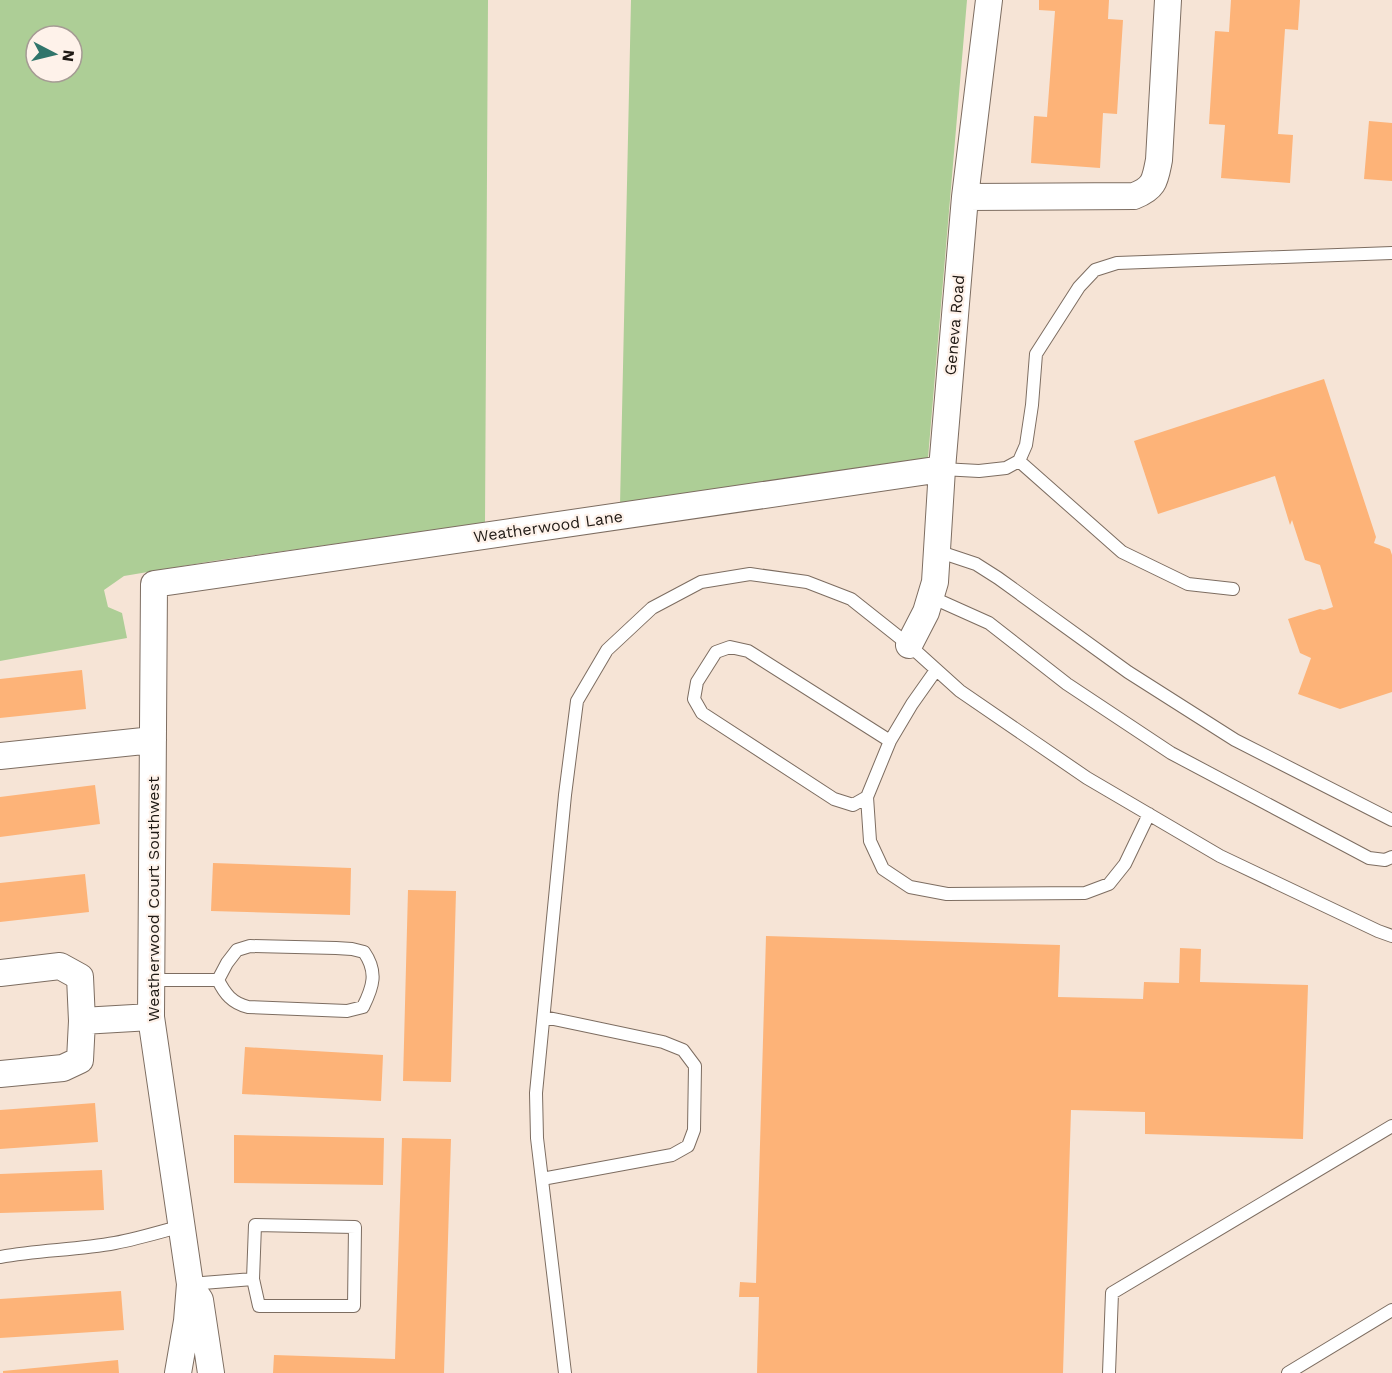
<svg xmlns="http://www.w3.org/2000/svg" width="1392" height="1373" font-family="'Work Sans',sans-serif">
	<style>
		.green { fill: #adce96; fill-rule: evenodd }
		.building { fill: #fdb378 }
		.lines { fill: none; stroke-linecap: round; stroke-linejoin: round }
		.lane-casing { stroke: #7d6d61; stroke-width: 14 }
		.street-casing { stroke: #7d6d61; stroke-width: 28 }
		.lane { stroke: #fff; stroke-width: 12 }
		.street { stroke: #fff; stroke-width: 26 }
		.labels { text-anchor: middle; stroke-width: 4.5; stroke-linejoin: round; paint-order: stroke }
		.street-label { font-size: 16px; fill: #1f1914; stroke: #fef2ea }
	</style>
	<rect width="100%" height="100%" fill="#f6e4d6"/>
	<path class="green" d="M0,0H488L485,523L213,561L124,576L104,590L108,607L122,613L127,638L0,661ZM36,36H72V72H36Z
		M631,0H967L928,458L620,505Z"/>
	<path class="building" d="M1039,0H1109L1108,19L1123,20L1117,114L1103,113L1100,168L1031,163L1034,116L1047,117L1055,11L1039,10Z
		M1231,0H1300L1298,30L1285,29L1278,134L1293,135L1290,183L1221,178L1225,125L1209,124L1215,31L1229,32Z
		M1369,121L1392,123V181L1364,179Z
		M1324,379L1376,537L1374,543L1390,549L1392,555V692L1340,709L1298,694L1311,658L1300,653L1288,619L1320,609L1324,610L1333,607L1320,565L1305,560L1292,520L1290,525L1275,476L1158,514L1134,441Z
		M82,670L86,709L0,718V679Z
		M95,785L100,824L0,837V797Z
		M213,863L351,868L350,915L211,911Z
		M85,874L89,912L0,922V883Z
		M408,890L456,891L451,1082L403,1081Z
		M766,936L1060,945L1058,997L1143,999L1144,982L1179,983L1180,948L1201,949L1200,982L1308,985L1303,1139L1145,1134V1112L1071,1110L1063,1373H757L759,1297H739L740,1282L756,1283Z
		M245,1047L383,1055L381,1101L242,1094Z
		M95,1103L98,1142L0,1149V1110Z
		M234,1135L384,1138L383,1185L234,1183Z
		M402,1138L451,1139L444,1373H273L274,1355L395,1359Z
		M102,1170L104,1210L0,1213V1174Z
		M121,1291L124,1330L0,1338V1299Z
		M118,1360L119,1373H3V1371Z"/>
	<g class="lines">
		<defs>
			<path id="lane" d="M1019,461L1122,552L1188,584L1233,589
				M942,469L979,471L1006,468L1019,461L1026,445L1032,405L1036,354L1079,287L1095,270L1117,263L1392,253
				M937,551L976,564L998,578L1128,672L1235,740L1392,820
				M931,597L989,623L1067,684L1171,753L1369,858L1385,860L1392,857
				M890,741L748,651L730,647L716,652L697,682L694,699L702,713L834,799L853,805L867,797L890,741L912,704L936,670
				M867,797L870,841L883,869L910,887L947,894L1085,893L1109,884L1125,864L1149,814
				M151,980H218L227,963L237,950L250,946L336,948L352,949L364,952C378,972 373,987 363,1007L347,1011L248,1007C232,1003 225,994 218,980
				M542,1179L672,1155L688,1146L694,1130L695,1066L683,1050L663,1042L544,1017
				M0,1257C38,1250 77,1250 115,1243C137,1239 160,1232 182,1226
				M190,1284L253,1279L255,1225L355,1227L354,1306H259L253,1279
				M565,1373L537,1138L536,1093L565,795L577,701L607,650L652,608L701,582L750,574L807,582L851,599L909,645L960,691L1087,778L1220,856L1378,931L1392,936
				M1109,1373L1112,1293L1392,1126
				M1288,1373L1392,1310"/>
			<path id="street" d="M965,197L1134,196C1155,188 1155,180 1159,160L1168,0
				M909,645L926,612L935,582L942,469L965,197L989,0
				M0,756L153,740
				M0,973L60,966L80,977L82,1021L151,1017
				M0,1074L63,1068L80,1060L82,1021
				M196,1294L200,1300L211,1373
				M178,1373L187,1321L190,1284L151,1017L154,584L942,469"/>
		</defs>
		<use href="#lane" class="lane-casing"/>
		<use href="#street" class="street-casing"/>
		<use href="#lane" class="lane"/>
		<use href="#street" class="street"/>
	</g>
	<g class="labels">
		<g class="street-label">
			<text transform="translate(954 325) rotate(-85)" y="6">Geneva Road</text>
			<text transform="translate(548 526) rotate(-8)" y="6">Weatherwood Lane</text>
			<text transform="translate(153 899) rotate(-90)" y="6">Weatherwood Court Southwest</text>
		</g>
	</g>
	<g transform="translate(54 54) rotate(97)"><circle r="28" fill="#fef2ea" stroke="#a59b94" stroke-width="1.5"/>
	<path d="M0-4.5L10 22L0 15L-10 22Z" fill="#30756b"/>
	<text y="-9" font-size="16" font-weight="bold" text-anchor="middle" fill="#1f1914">N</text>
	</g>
</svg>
